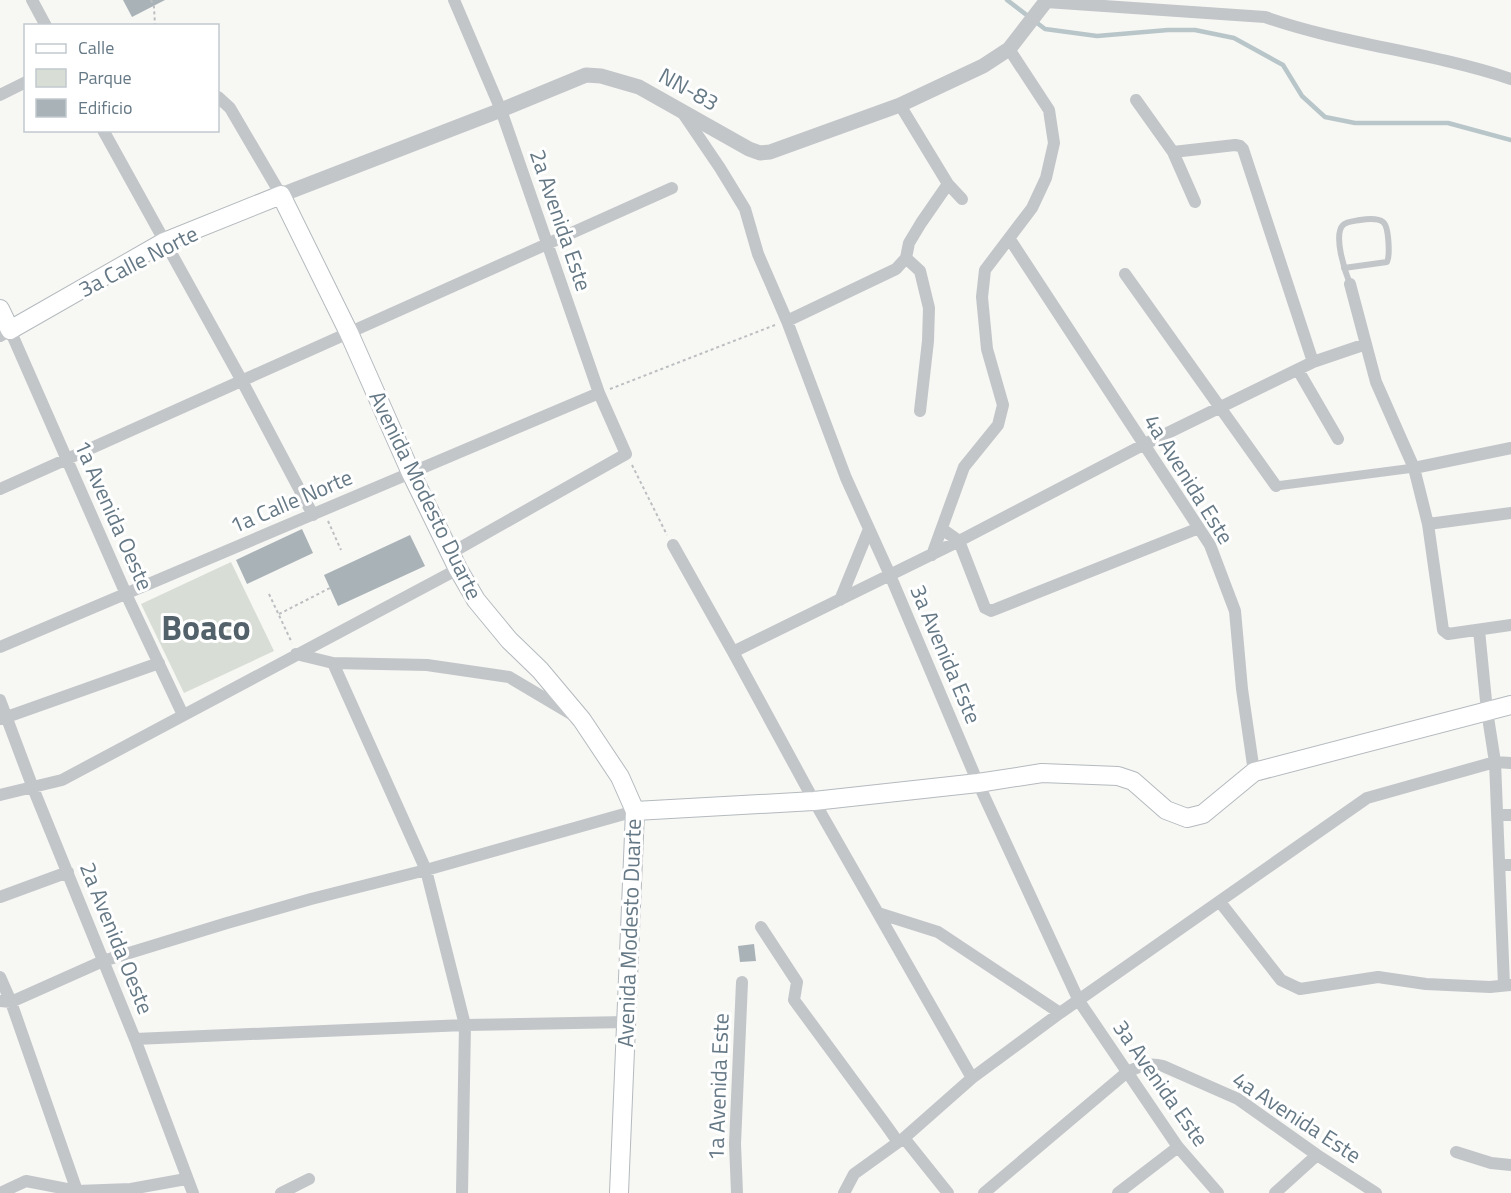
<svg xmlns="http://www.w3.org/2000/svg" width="1511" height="1193" font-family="'Titillium Web',sans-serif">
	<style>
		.green { fill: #d8ded5 }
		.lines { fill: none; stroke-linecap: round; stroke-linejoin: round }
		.stream { stroke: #b8c6c9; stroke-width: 4.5 }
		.building { fill: #a9b2b7 }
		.secondary-casing { stroke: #b4babe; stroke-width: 20 }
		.path { stroke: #bcbfc1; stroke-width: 2; stroke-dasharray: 3 3; stroke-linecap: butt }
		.service { stroke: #c2c6c9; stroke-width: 6 }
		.pedestrian { stroke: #c2c6c9; stroke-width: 9 }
		.minor { stroke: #c2c6c9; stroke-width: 12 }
		.tertiary { stroke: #c2c6c9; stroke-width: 15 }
		.secondary { stroke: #fff; stroke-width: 18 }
		.labels { text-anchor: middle; stroke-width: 6; stroke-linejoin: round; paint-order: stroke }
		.street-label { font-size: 22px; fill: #657885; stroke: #fff }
		.town-label { font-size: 34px; font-weight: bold; fill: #53616a; stroke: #fff }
	</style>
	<rect width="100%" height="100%" fill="#f7f7f4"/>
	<path class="green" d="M231,562L274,651L184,693L141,604Z"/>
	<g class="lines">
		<path class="stream" d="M1007,0L1045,29L1097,36L1168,30H1195L1234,38L1283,65L1302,96L1325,117L1355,123H1448L1511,140"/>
	</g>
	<path class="building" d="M123,0H165L132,17Z
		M302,529L313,553L247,584L236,560Z
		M410,535L425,566L338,606L324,575Z
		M754,944L756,961L740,962L738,946Z"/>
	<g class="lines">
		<defs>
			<path id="secondary" d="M0,309L10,330L164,242L281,195L349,333L411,473L458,569L476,600L509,640L540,670L582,720L620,777L635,811L619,1193
				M635,811L814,801L978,783L1042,773L1118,776L1133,781L1166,810L1187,818L1203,814L1254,772L1511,705"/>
		</defs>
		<use href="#secondary" class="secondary-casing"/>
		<path class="path" d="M151,0L154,7L155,26
			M610,389L775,325
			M632,465L667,535
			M328,521L341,550
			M269,594L292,643
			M279,614L330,588"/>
		<path class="service" d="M1344,268L1387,262C1390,256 1389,226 1383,222C1378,218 1366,219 1360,220C1355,221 1347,221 1343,225C1333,235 1345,272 1350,284"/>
		<path class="pedestrian" d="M1276,486L1414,468"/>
		<path class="minor" d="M32,0L46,26
			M1046,2L1265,17C1345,45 1431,52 1511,79
			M0,95L26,82
			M218,97L230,108L281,195
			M1136,100L1173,152L1195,202
			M900,105L948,184L962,199
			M682,112L720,168L745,209L758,254L787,321L846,478L890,575L978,783L1079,1001L1178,1147L1218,1193
			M103,130L242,381L313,515
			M1173,152L1235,145L1240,146L1243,149L1313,362
			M1009,238L1210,545L1235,611L1242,689L1254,772
			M906,258L920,271L929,308L928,341L920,411
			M1125,274L1276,486
			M1350,284L1376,382L1414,468L1428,524L1443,630L1448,634L1511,625
			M787,321L896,269L906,258L909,243L921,223L948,184
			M0,336L10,330L126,594L183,715
			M1298,370L1338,439
			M1414,468L1511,448
			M0,489L672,188
			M1428,524L1511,513
			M942,529L959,541L985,608L991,611L1199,528
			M673,545L733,652L814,801L972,1078
			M451,553L626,454L599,393L501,110L454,0
			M932,555L964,467L998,425L1003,405L987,349L982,297L985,270L1032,208L1046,178L1054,143L1049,110L1009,49
			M840,600L869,529
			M1479,630L1487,711L1495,762L1504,985
			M0,647L599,393
			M733,652L959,541L1143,445L1313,362L1366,344
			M296,654L333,663L427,665L509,677L573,715
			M333,663L426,870L465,1025L462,1193
			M0,700L33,788L135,1039L193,1193
			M1,719L159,663
			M0,795L62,780L458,569
			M1498,815H1511
			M1499,865H1511
			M0,897L68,872
			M1220,902L1281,980L1300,989L1378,977L1426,984L1490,987L1510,985
			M878,913L938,932L1060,1013
			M761,927L797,982L794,1000L886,1125L898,1142
			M0,977L11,1002L77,1191
			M0,1001L11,1002L103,961L227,923L311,899L426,870L635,811
			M135,1039L465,1025L627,1022
			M904,1138L948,1193
			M1456,1152L1491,1163L1511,1165
			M0,1193L26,1181L77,1191L131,1189L186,1179
			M281,1193L309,1179
			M737,1193L735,1144L742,982
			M844,1193L854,1174L904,1138L972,1078L1060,1013L1367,798L1495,762L1511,763
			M984,1193L1126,1073C1139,1066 1148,1062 1163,1066L1238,1099L1317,1155L1376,1193
			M1118,1193L1178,1147
			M1275,1193L1317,1155"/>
		<path class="tertiary" d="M281,195L501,110L586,75L601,76L639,87L749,149L760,153L770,152L900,105L983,66L1009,49L1047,0"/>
		<use href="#secondary" class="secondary"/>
	</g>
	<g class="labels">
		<g class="street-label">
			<text transform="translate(689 89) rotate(29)" y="8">NN-83</text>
			<text transform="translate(561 220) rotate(71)" y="8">2a Avenida Este</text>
			<text transform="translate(138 261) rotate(-27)" y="8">3a Calle Norte</text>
			<text transform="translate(1189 479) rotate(58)" y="8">4a Avenida Este</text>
			<text transform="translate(426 495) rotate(64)" y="8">Avenida Modesto Duarte</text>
			<text transform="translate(291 501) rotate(-23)" y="8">1a Calle Norte</text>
			<text transform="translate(114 515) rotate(66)" y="8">1a Avenida Oeste</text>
			<text transform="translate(946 654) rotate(67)" y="8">3a Avenida Este</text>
			<text transform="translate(629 933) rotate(-88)" y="8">Avenida Modesto Duarte</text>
			<text transform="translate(117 938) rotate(68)" y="8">2a Avenida Oeste</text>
			<text transform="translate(1161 1083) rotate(55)" y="8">3a Avenida Este</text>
			<text transform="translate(718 1087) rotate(-88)" y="8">1a Avenida Este</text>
			<text transform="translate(1297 1117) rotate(33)" y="8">4a Avenida Este</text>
		</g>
		<g class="town-label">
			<text x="206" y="640">Boaco</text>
		</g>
	</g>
	<rect x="24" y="24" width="195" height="108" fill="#ffffff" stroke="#c1c9ce" stroke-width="1.5"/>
	<rect x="36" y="44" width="30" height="9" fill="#ffffff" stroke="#c1c9ce" stroke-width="1.5"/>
	<text x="78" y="54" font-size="18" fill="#657885">Calle</text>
	<rect x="36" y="69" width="30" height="18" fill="#d8ded5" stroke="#c1c9ce" stroke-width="1.5"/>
	<text x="78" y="84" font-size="18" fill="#657885">Parque</text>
	<rect x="36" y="99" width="30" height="18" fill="#a9b2b7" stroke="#c1c9ce" stroke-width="1.5"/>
	<text x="78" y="114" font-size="18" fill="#657885">Edificio</text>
</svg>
